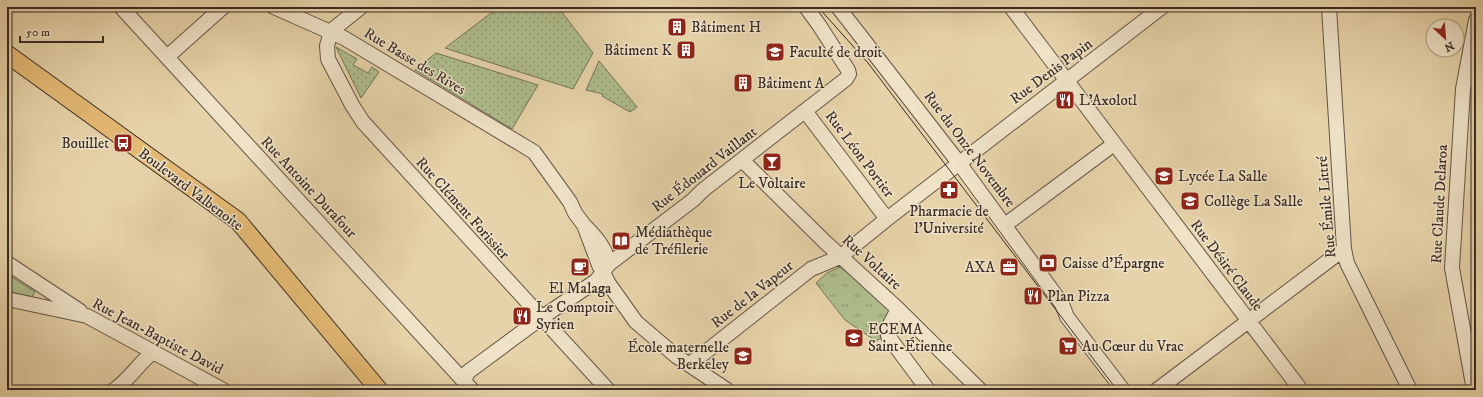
<svg xmlns="http://www.w3.org/2000/svg" width="1483" height="397" font-family="'IM FELL DW Pica',serif">
	<style>
		.grass { fill: url(#grass-dots); stroke: #747459 }
		.park { fill: url(#park-tufts); stroke: #747459 }
		.lines { fill: none; stroke-linecap: round; stroke-linejoin: round }
		.minor-casing { stroke: #645546; stroke-width: 16 }
		.major-casing { stroke: #382b25; stroke-width: 19 }
		.minor { stroke: #efe2c7; stroke-width: 14 }
		.major { stroke: #e4ba74; stroke-width: 17 }
		.tram { stroke: #382b25; stroke-width: 1 }
		.labels { text-anchor: middle; stroke-width: 3; stroke-linejoin: round; paint-order: stroke }
		.poi-label { font-size: 15px; fill: #382b25; stroke: #efe2c7; text-anchor: start }
		.street-label { font-size: 15px; fill: #382b25; stroke: #efe2c7 }
	</style>
	<defs>
		<pattern id="grass-dots" width="8" height="8" patternUnits="userSpaceOnUse"><rect width="8" height="8" fill="#afbe8d"/><path d="M2 2h.1M6 6h.1" fill="none" stroke="#8f9b73" stroke-width="1.8" stroke-linecap="round"/></pattern>
		<pattern id="park-tufts" width="24" height="20" patternUnits="userSpaceOnUse"><rect width="24" height="20" fill="#afbe8d"/><path d="M3 7l-1-3M5 7V3M7 7l1-3M15 17l-1-3M17 17v-4M19 17l1-3" fill="none" stroke="#8f9b73"/></pattern>
	</defs>
	<rect width="100%" height="100%" fill="#e7d3a9"/>
	<filter id="stains"><feTurbulence type="fractalNoise" baseFrequency=".005" numOctaves="4"/><feColorMatrix values="0 0 0 0 .2 0 0 0 0 .09 0 0 0 0 .02 0 0 0 .5 -.17"/></filter>
	<radialGradient id="worn" r=".72"><stop offset=".6" stop-color="#630" stop-opacity="0"/><stop offset="1" stop-color="#630" stop-opacity=".3"/></radialGradient>
	<path class="grass" d="M499,7H558L593,53L573,89L445,48Z
		M336,47L357,59L353,65L368,73L372,67L379,72L361,98Z
		M436,53L538,85L512,129L415,70Z
		M599,61L637,107L630,112L602,96L603,94L586,90Z"/>
	<path class="park" d="M840,267L864,285L890,312L883,337L876,341L845,320L816,283L827,273Z
		M7,274L35,292L32,297L7,291Z"/>
	<g class="lines">
		<defs>
			<path id="minor" d="M121,7L472,390
				M274,7L344,38L534,152L570,202L575,213L584,225
				M361,7L331,31L327,46L328,59L352,105L363,122L608,390
				M838,7L959,163L1062,304L1067,317L1123,390
				M1011,7L1301,390
				M1329,7L1344,249L1347,263L1410,390
				M167,57L223,7
				M805,111L887,219
				M742,160L825,242L898,309L980,390
				M1005,225L1114,144
				M7,263L80,311
				M609,264C606,248 595,236 584,225L599,265L609,284L636,322L676,356L727,390
				M7,299L87,316L223,390
				M898,309L888,328V336L928,390
				M689,364L698,358L811,269L840,257L887,219L1162,7
				M464,381L468,372L541,318L596,281L609,264L693,200L703,190L846,79L849,74L848,70L819,25L806,7
				M114,390C130,379 139,363 153,352
				M1157,390L1344,249
				M1474,390L1452,268L1463,89L1476,20"/>
			<path id="major" d="M7,54L238,221L379,390"/>
		</defs>
		<use href="#minor" class="minor-casing"/>
		<use href="#major" class="major-casing"/>
		<use href="#minor" class="minor"/>
		<use href="#major" class="major"/>
		<path class="tram" d="M818,7L868,63L1117,390"/>
	</g>
	<defs>
		<symbol id="building-square" viewBox="-11 -11 22 22"><rect x="-9" y="-9" width="18" height="18" rx="4" fill="#8f2418" stroke="#efe2c7"/><path d="M-4-6H4V6H1V3H-1V6H-4ZM-2.5-4.3h1.7v1.8h-1.7ZM.8-4.3h1.7v1.8H.8ZM-2.5-1h1.7V.8h-1.7ZM.8-1h1.7V.8H.8Z" fill="#fff"/></symbol>
		<symbol id="university-square" viewBox="-11 -11 22 22"><rect x="-9" y="-9" width="18" height="18" rx="4" fill="#8f2418" stroke="#efe2c7"/><path d="M0-5L7-2L0 1L-7-2ZM-4 1L0 2.5L4 1V4Q0 6-4 4Z" fill="#fff"/></symbol>
		<symbol id="restaurant-square" viewBox="-11 -11 22 22"><rect x="-9" y="-9" width="18" height="18" rx="4" fill="#8f2418" stroke="#efe2c7"/><path d="M-5-6h1v4h1v-4h1v4h1v-4h1v5L-1.5 .5V6h-2V.5L-5-1ZM5-6V6H3V1.5H1.5Q1.5-4 5-6Z" fill="#fff"/></symbol>
		<symbol id="bus-square" viewBox="-11 -11 22 22"><rect x="-9" y="-9" width="18" height="18" rx="4" fill="#8f2418" stroke="#efe2c7"/><path d="M-5-6H5V4H4V6H2V4H-2V6H-4V4H-5ZM-3.5-4V0h7V-4ZM-3.5 1.2v1.5H-2V1.2ZM2 1.2v1.5H3.5V1.2Z" fill="#fff"/></symbol>
		<symbol id="bar-square" viewBox="-11 -11 22 22"><rect x="-9" y="-9" width="18" height="18" rx="4" fill="#8f2418" stroke="#efe2c7"/><path d="M-6-5H6L.8 .8V4.5H3.5V6h-7V4.5H-.8V.8Z" fill="#fff"/></symbol>
		<symbol id="school-square" viewBox="-11 -11 22 22"><rect x="-9" y="-9" width="18" height="18" rx="4" fill="#8f2418" stroke="#efe2c7"/><path d="M0-5L7-2L0 1L-7-2ZM-4 1L0 2.5L4 1V4Q0 6-4 4Z" fill="#fff"/></symbol>
		<symbol id="pharmacy-square" viewBox="-11 -11 22 22"><rect x="-9" y="-9" width="18" height="18" rx="4" fill="#8f2418" stroke="#efe2c7"/><path d="M-2-6h4v4h4v4h-4v4h-4v-4h-4v-4h4Z" fill="#fff"/></symbol>
		<symbol id="library-square" viewBox="-11 -11 22 22"><rect x="-9" y="-9" width="18" height="18" rx="4" fill="#8f2418" stroke="#efe2c7"/><path d="M-6-4Q-3-5.5-.7-3.5V5Q-3 3-6 4ZM6-4Q3-5.5 .7-3.5V5Q3 3 6 4Z" fill="#fff"/></symbol>
		<symbol id="bank-square" viewBox="-11 -11 22 22"><rect x="-9" y="-9" width="18" height="18" rx="4" fill="#8f2418" stroke="#efe2c7"/><path d="M-6-4H6V4H-6ZM0-2.3a2.3 2.3 0 1 0 0 4.6a2.3 2.3 0 1 0 0-4.6Z" fill="#fff"/></symbol>
		<symbol id="cafe-square" viewBox="-11 -11 22 22"><rect x="-9" y="-9" width="18" height="18" rx="4" fill="#8f2418" stroke="#efe2c7"/><path d="M-5.5-4.5H6V0H3Q3 3.5 0 3.5H-2.5Q-5.5 3.5-5.5 0ZM3-3.2v2h1.7v-2ZM-6 4.5H4V6H-6Z" fill="#fff"/></symbol>
		<symbol id="office-square" viewBox="-11 -11 22 22"><rect x="-9" y="-9" width="18" height="18" rx="4" fill="#8f2418" stroke="#efe2c7"/><path d="M-6-3h4V-5.5h4V-3h4V5H-6ZM-1-4.5V-3h2v-1.5ZM-6 0V1H6V0Z" fill="#fff"/></symbol>
		<symbol id="supermarket-square" viewBox="-11 -11 22 22"><rect x="-9" y="-9" width="18" height="18" rx="4" fill="#8f2418" stroke="#efe2c7"/><path d="M-6-5.5h2.5l.6 2H6L4.5 2H-2.5L-4.4-4H-6ZM-1.5 3.2a1.3 1.3 0 1 0 .1 0ZM3 3.2a1.3 1.3 0 1 0 .1 0Z" fill="#fff"/></symbol>
	</defs>
	<g fill-rule="evenodd">
		<use href="#building-square" x="666" y="16" width="22" height="22"/>
		<use href="#building-square" x="675" y="39" width="22" height="22"/>
		<use href="#university-square" x="764" y="41" width="22" height="22"/>
		<use href="#building-square" x="732" y="72" width="22" height="22"/>
		<use href="#restaurant-square" x="1054" y="89" width="22" height="22"/>
		<use href="#bus-square" x="112" y="132" width="22" height="22"/>
		<use href="#bar-square" x="761" y="151" width="22" height="22"/>
		<use href="#school-square" x="1153" y="165" width="22" height="22"/>
		<use href="#pharmacy-square" x="938" y="179" width="22" height="22"/>
		<use href="#school-square" x="1179" y="190" width="22" height="22"/>
		<use href="#library-square" x="610" y="230" width="22" height="22"/>
		<use href="#bank-square" x="1037" y="252" width="22" height="22"/>
		<use href="#cafe-square" x="569" y="256" width="22" height="22"/>
		<use href="#office-square" x="998" y="256" width="22" height="22"/>
		<use href="#restaurant-square" x="1022" y="285" width="22" height="22"/>
		<use href="#restaurant-square" x="511" y="305" width="22" height="22"/>
		<use href="#university-square" x="843" y="327" width="22" height="22"/>
		<use href="#supermarket-square" x="1057" y="335" width="22" height="22"/>
		<use href="#school-square" x="732" y="345" width="22" height="22"/>
	</g>
	<g class="labels">
		<g class="poi-label">
			<text x="691" y="32">Bâtiment H</text>
			<text x="672" y="55" text-anchor="end">Bâtiment K</text>
			<text x="789" y="57">Faculté de droit</text>
			<text x="757" y="88">Bâtiment A</text>
			<text x="1079" y="105">L'Axolotl</text>
			<text x="109" y="148" text-anchor="end">Bouillet</text>
			<text x="1178" y="181">Lycée La Salle</text>
			<text x="772" y="188" text-anchor="middle">Le Voltaire</text>
			<text x="1204" y="206">Collège La Salle</text>
			<text x="949" y="216" text-anchor="middle">Pharmacie de<tspan x="949" dy="17">l'Université</tspan></text>
			<text x="635" y="237">Médiathèque<tspan x="635" dy="17">de Tréfilerie</tspan></text>
			<text x="1062" y="268">Caisse d'Épargne</text>
			<text x="995" y="272" text-anchor="end">AXA</text>
			<text x="580" y="293" text-anchor="middle">El Malaga</text>
			<text x="1047" y="301">Plan Pizza</text>
			<text x="536" y="312">Le Comptoir<tspan x="536" dy="17">Syrien</tspan></text>
			<text x="868" y="334">ECEMA<tspan x="868" dy="17">Saint-Étienne</tspan></text>
			<text x="1082" y="351">Au Cœur du Vrac</text>
			<text x="729" y="352" text-anchor="end">École maternelle<tspan x="729" dy="17">Berkeley</tspan></text>
		</g>
		<g class="street-label">
			<text transform="translate(415 61) rotate(31)" y="5">Rue Basse des Rives</text>
			<text transform="translate(1051 71) rotate(-37)" y="5">Rue Denis Papin</text>
			<text transform="translate(970 149) rotate(53)" y="5">Rue du Onze Novembre</text>
			<text transform="translate(860 154) rotate(53)" y="5">Rue Léon Portier</text>
			<text transform="translate(704 169) rotate(-38)" y="5">Rue Édouard Vaillant</text>
			<text transform="translate(309 187) rotate(47)" y="5">Rue Antoine Durafour</text>
			<text transform="translate(191 189) rotate(37)" y="5">Boulevard Valbenoîte</text>
			<text transform="translate(1439 204) rotate(-87)" y="5">Rue Claude Delaroa</text>
			<text transform="translate(1326 207) rotate(-95)" y="5">Rue Émile Littré</text>
			<text transform="translate(463 208) rotate(48)" y="5">Rue Clément Forissier</text>
			<text transform="translate(872 262) rotate(42)" y="5">Rue Voltaire</text>
			<text transform="translate(1227 265) rotate(53)" y="5">Rue Désiré Claude</text>
			<text transform="translate(752 294) rotate(-38)" y="5">Rue de la Vapeur</text>
			<text transform="translate(158 336) rotate(28)" y="5">Rue Jean-Baptiste David</text>
		</g>
	</g>
	<rect width="1483" height="397" fill="none" stroke="#e7d3a9" stroke-width="24"/>
	<rect x="8" y="8" width="1467" height="381" fill="none" stroke="#382b25" stroke-width="2"/>
	<rect x="12" y="12" width="1459" height="373" fill="none" stroke="#382b25"/>
	<g transform="translate(1445 38) rotate(154)"><circle r="19" fill="#efe2c7" stroke="#a69986"/>
	<path d="M0-3L7 15L0 10L-7 15Z" fill="#8f2418"/>
	<text y="-6" font-size="11" font-weight="bold" text-anchor="middle" fill="#382b25">N</text>
	</g>
	<path d="M20 36v6h83v-6" fill="none" stroke="#382b25" stroke-width="2"/>
	<text x="26" y="36" font-size="12" fill="#382b25" stroke="#efe2c7" stroke-width="3" paint-order="stroke">50 m</text>
	<rect width="100%" height="100%" filter="url(#stains)"/>
	<rect width="100%" height="100%" fill="url(#worn)"/>
</svg>
